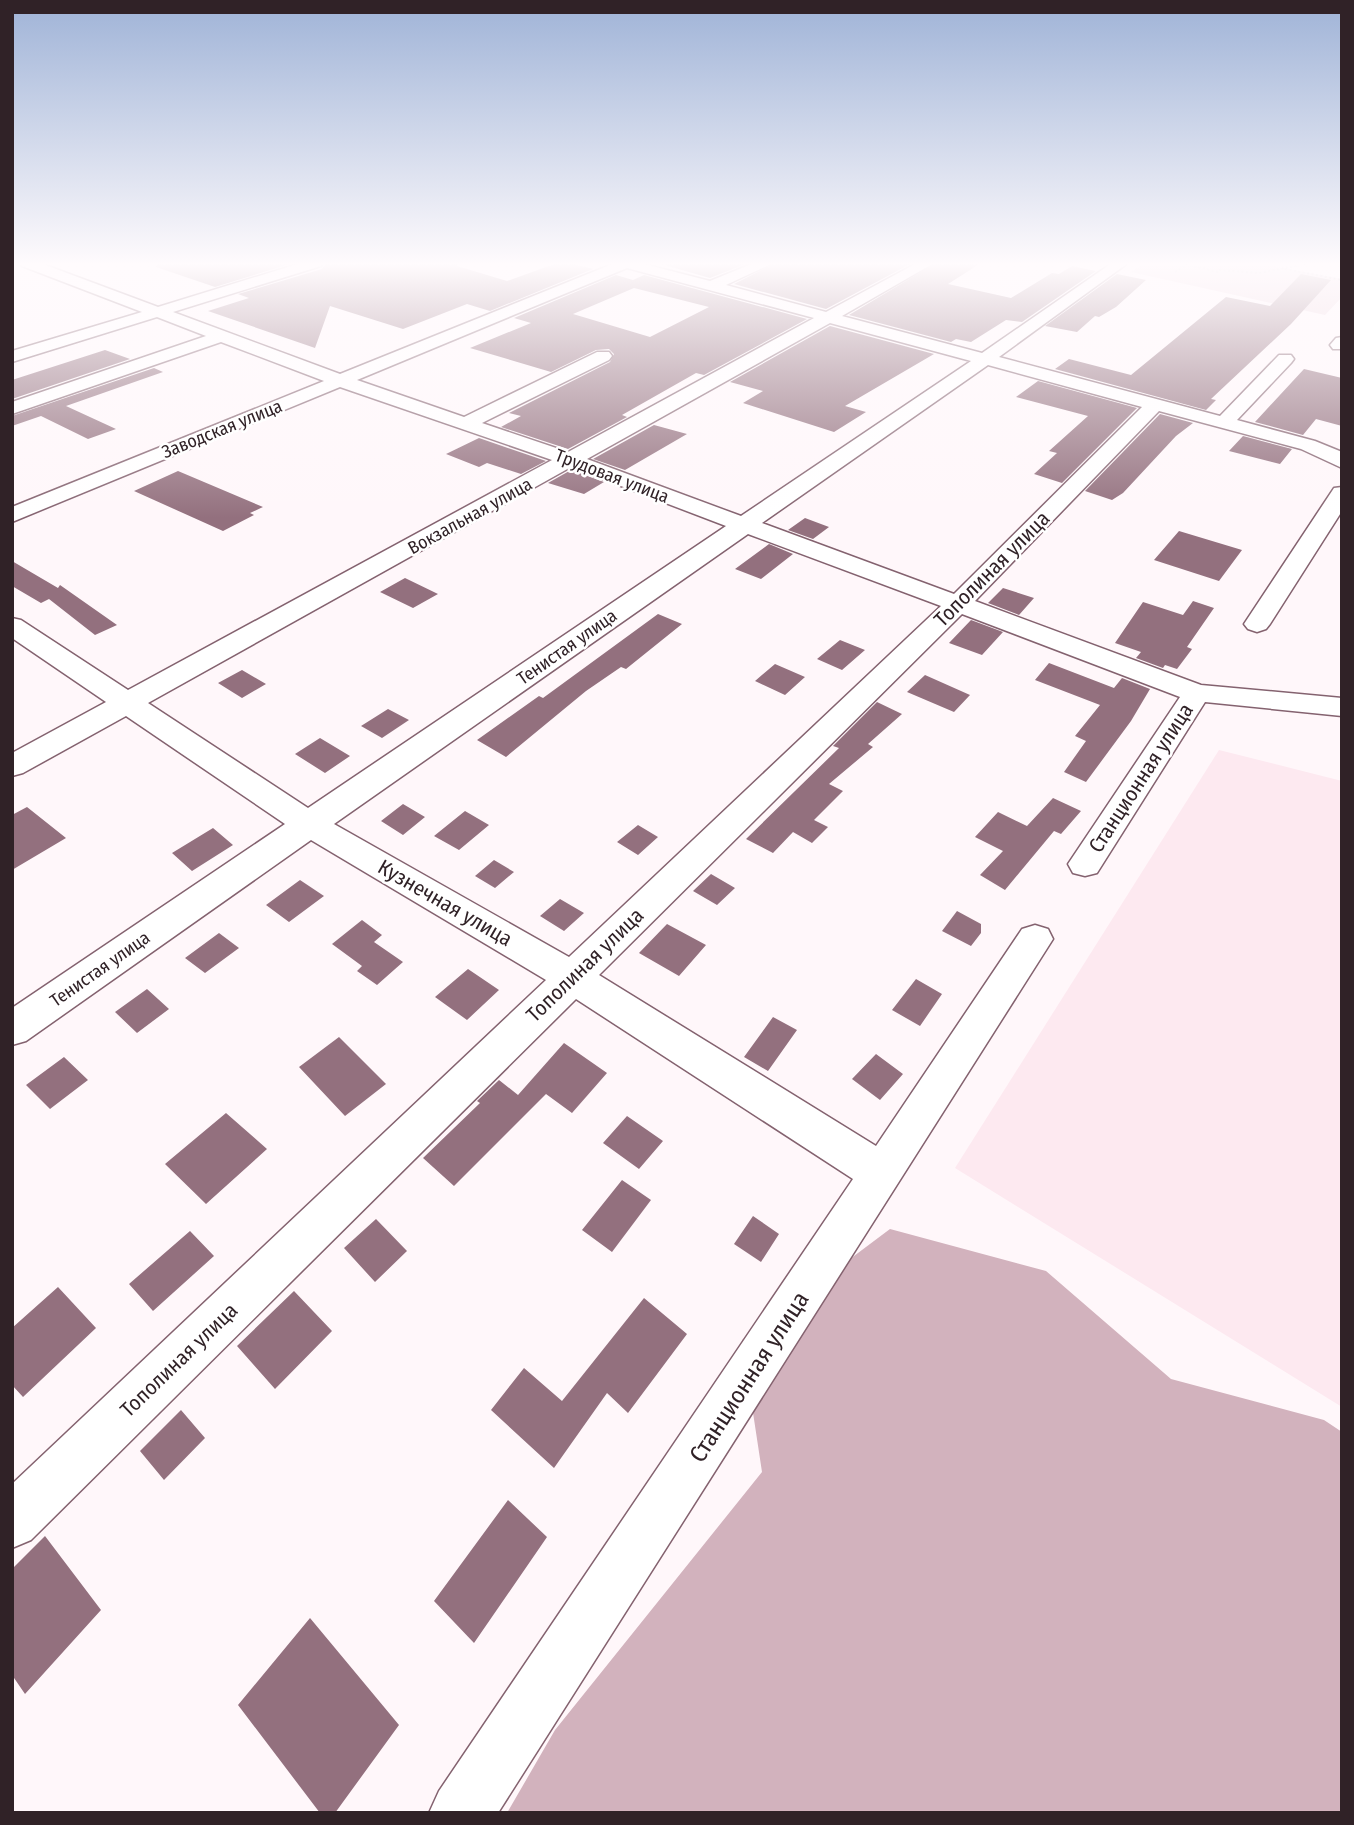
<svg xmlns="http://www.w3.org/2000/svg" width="1354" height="1825" font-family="'Fira Sans Condensed',sans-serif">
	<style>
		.built { fill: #fde9f0 }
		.green { fill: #ebd2db }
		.forest { fill: #d2b2bd }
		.building { fill: #93707e; fill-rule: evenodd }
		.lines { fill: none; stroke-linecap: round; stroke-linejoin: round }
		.minor-casing { stroke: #84626f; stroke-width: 3 }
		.path { stroke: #b7adb1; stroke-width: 2; stroke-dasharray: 2 2.5; stroke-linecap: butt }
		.minor { fill: #fff; fill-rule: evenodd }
		.labels { text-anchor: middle; stroke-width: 5; stroke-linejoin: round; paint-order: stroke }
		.far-street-label { font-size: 18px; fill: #302227; stroke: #fff }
		.street-label { font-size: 21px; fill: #302227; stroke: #fff }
		.near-street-label { font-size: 24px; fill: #302227; stroke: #fff }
	</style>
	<rect width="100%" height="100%" fill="#fff7fa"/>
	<path class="built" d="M1219,750L1342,781V1407L955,1168Z"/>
	<path class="green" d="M1144,263H1256L1342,279V297L1325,315L1131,272Z"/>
	<path class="forest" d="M890,1229L1046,1271L1171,1379L1324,1420L1342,1432V1813H507L555,1730L762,1472L742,1340Z"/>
	<path class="building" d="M157,263H293L215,287L156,267Z
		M326,263H457V266L507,281L557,263H570L593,269L490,311L467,304L403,329L330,306L315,348L208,311L249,298L238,294L322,269Z
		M657,263H748L710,278Z
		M775,263H912L826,309L734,284Z
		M936,263H981L948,284L1011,298L1052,273L1059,274L1072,266L1096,271L1022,322L1006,320L971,342L956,339L951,342L849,315Z
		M1117,274L1146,280L1116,307L1099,317L1095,316L1077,332L1045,326Z
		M1301,274L1331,280L1291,324L1211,399L1216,400L1206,410L1055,369L1069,359L1131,375L1226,297L1270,306Z
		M616,275L633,280L644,275L807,319L704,375L696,373L622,415L627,417L568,449L501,427L521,416L509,413L610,362L614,354L609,349L596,350L551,372L470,348L531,323L514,318ZM634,288L709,307L650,337L573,314Z
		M830,326L934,354L845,406L866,412L834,432L743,403L763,391L730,382Z
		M105,350L130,359L12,399V380Z
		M154,368L163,372L66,406L116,429L88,439L41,416L12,426V416Z
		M1304,369L1342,378V426L1316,419L1303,435L1255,422Z
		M1038,381L1137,408L1062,483L1034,474L1057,453L1049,451L1088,416L1016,397Z
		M1160,414L1193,423L1176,436L1123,493L1112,500L1085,491Z
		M654,425L687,434L625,470L593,459Z
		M1243,436L1292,449L1280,464L1229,451Z
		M479,438L546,461L521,474L487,463L479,467L446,454Z
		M571,470L604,482L584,494L548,483Z
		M178,471L263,507L250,513L254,515L223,531L134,491Z
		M805,518L829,527L813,539L788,530Z
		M1179,531L1242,550L1219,581L1154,560Z
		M769,544L793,554L761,579L735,569Z
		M12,561L58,588L60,585L117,625L95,635L49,599L41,603L12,586Z
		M405,578L438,594L413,608L380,592Z
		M1003,588L1034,598L1019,615L988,603Z
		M1193,601L1214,608L1187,647L1192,649L1177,669L1165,665L1163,668L1136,658L1141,652L1115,643L1143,602L1183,615Z
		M658,614L682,624L626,669L621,667L586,691L506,757L477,740L539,696L543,698Z
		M971,620L1003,632L982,655L949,643Z
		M840,640L865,650L842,670L817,659Z
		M1049,663L1114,688L1122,678L1150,689L1131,721L1086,782L1064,772L1086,741L1075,736L1100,705L1035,680Z
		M775,664L805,677L785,695L755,681Z
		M242,670L266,684L242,698L218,683Z
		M925,675L970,695L954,712L907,692Z
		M877,702L902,714L868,744L873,747L829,784L843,791L814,820L828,827L812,843L793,832L773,853L746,839L839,748L833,746Z
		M388,709L409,720L382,738L361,726Z
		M320,738L350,756L325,773L295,754Z
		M1053,798L1081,811L1061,834L1054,831L1005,890L980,875L1003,851L975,837L998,812L1027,826Z
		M403,804L425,817L403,835L381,821Z
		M27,807L66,838L12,870V815Z
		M465,811L489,825L459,850L434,836Z
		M638,825L658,837L638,855L617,842Z
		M213,828L233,845L192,871L172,853Z
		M494,860L514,872L495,888L475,876Z
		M711,874L735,888L717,905L693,891Z
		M300,880L324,896L289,922L266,905Z
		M560,899L584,913L564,931L540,916Z
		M957,911L981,924V933L971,946L942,931Z
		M362,920L382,935L374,942L403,962L377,985L357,971L362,966L332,944Z
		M667,924L706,945L679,976L639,953Z
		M219,933L239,948L205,973L185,958Z
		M468,969L499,990L467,1020L435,997Z
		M916,979L942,994L920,1026L892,1010Z
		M147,989L169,1009L137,1033L115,1012Z
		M773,1017L797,1030L768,1071L744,1057Z
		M339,1037L386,1084L345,1116L299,1067Z
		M564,1043L607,1073L572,1113L546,1094L454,1186L423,1158L480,1103L477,1101L499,1080L518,1095Z
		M876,1054L903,1074L880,1100L852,1079Z
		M64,1057L88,1080L50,1109L26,1085Z
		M226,1113L267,1149L206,1204L165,1164Z
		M627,1116L663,1141L639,1169L603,1143Z
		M622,1180L651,1200L612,1252L582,1230Z
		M753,1216L779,1234L761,1262L734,1244Z
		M376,1219L407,1251L375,1282L344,1248Z
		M190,1231L214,1256L153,1311L129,1284Z
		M58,1287L96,1328L23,1397L12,1385V1328Z
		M294,1291L332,1331L275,1389L237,1346Z
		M644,1298L687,1334L628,1413L607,1393L554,1468L491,1410L524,1368L562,1401Z
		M181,1410L205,1438L164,1480L140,1451Z
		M508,1500L547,1537L474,1643L434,1601Z
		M45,1536L101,1610L25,1694L12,1675V1569Z
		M310,1618L399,1725L335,1813H320L238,1705Z"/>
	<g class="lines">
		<defs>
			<path id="minor" d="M20,263H40L158,307L301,263H323L321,266L173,312L340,374L615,263H640L710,281L754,263H773L726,285L826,312L917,263H934L842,316L982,353L1112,263H1128L999,357L1220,416L1279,355H1291L1294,359L1291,363L1237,420L1315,441L1342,452V468L1301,449L1159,411L975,601L1201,685L1342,698V716L1205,702L1097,873L1085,876L1073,873L1068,864L1180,697L962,614L599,975L876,1146L1022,929L1035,925L1048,929L1053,939L498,1813H429L439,1791L853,1179L576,999L31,1540L12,1548V1484L546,980L311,840L26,1041L12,1045V1008L285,824L126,716L23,773L12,776V753L106,702L12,638V618L21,620L128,690L552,460L340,387L12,522V507L324,381L221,342L12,414V402L206,336L157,317L12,362V351L142,312L22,266ZM627,268L814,318L568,452L482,423L609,360L612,356L609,352H597L464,417L357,380ZM830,323L971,361L741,516L587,459ZM988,365L1142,407L954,594L762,523ZM571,467L726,526L308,808L148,703ZM748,534L941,606L569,957L334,824Z
				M1342,337V349H1333L1330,345L1336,338Z
				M1342,487V511L1270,624L1266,629L1257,632L1248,629L1244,624L1334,488Z"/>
		</defs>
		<use href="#minor" class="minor-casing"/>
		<path class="path" d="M1181,263L1218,272
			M1285,269L1342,280
			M1219,270L1259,273L1311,263
			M1175,272L1186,265"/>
		<use href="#minor" class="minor"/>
	</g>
	<linearGradient id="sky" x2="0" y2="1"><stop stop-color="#9fb3d7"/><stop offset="0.51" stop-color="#fffbfd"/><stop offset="1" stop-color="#fffbfd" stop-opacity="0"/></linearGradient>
	<rect width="1354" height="518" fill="url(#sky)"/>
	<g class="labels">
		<g class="far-street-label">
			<text transform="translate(222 429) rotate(-22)" y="6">Заводская улица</text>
			<text transform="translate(612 476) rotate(21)" y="6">Трудовая улица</text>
			<text transform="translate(470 516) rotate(-29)" y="6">Вокзальная улица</text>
			<text transform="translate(567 647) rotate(-35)" y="6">Тенистая улица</text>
			<text transform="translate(100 969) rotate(-35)" y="6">Тенистая улица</text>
		</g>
		<g class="street-label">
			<text transform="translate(992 569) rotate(-45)" y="7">Тополиная улица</text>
			<text transform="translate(1141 778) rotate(-57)" y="7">Станционная улица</text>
			<text transform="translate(445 903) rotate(30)" y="7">Кузнечная улица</text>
			<text transform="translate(585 965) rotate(-44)" y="7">Тополиная улица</text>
			<text transform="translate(179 1360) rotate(-44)" y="7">Тополиная улица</text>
		</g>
		<g class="near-street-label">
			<text transform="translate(749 1377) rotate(-57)" y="8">Станционная улица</text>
		</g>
	</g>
	<rect width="1354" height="1825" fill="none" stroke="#302227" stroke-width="28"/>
</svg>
